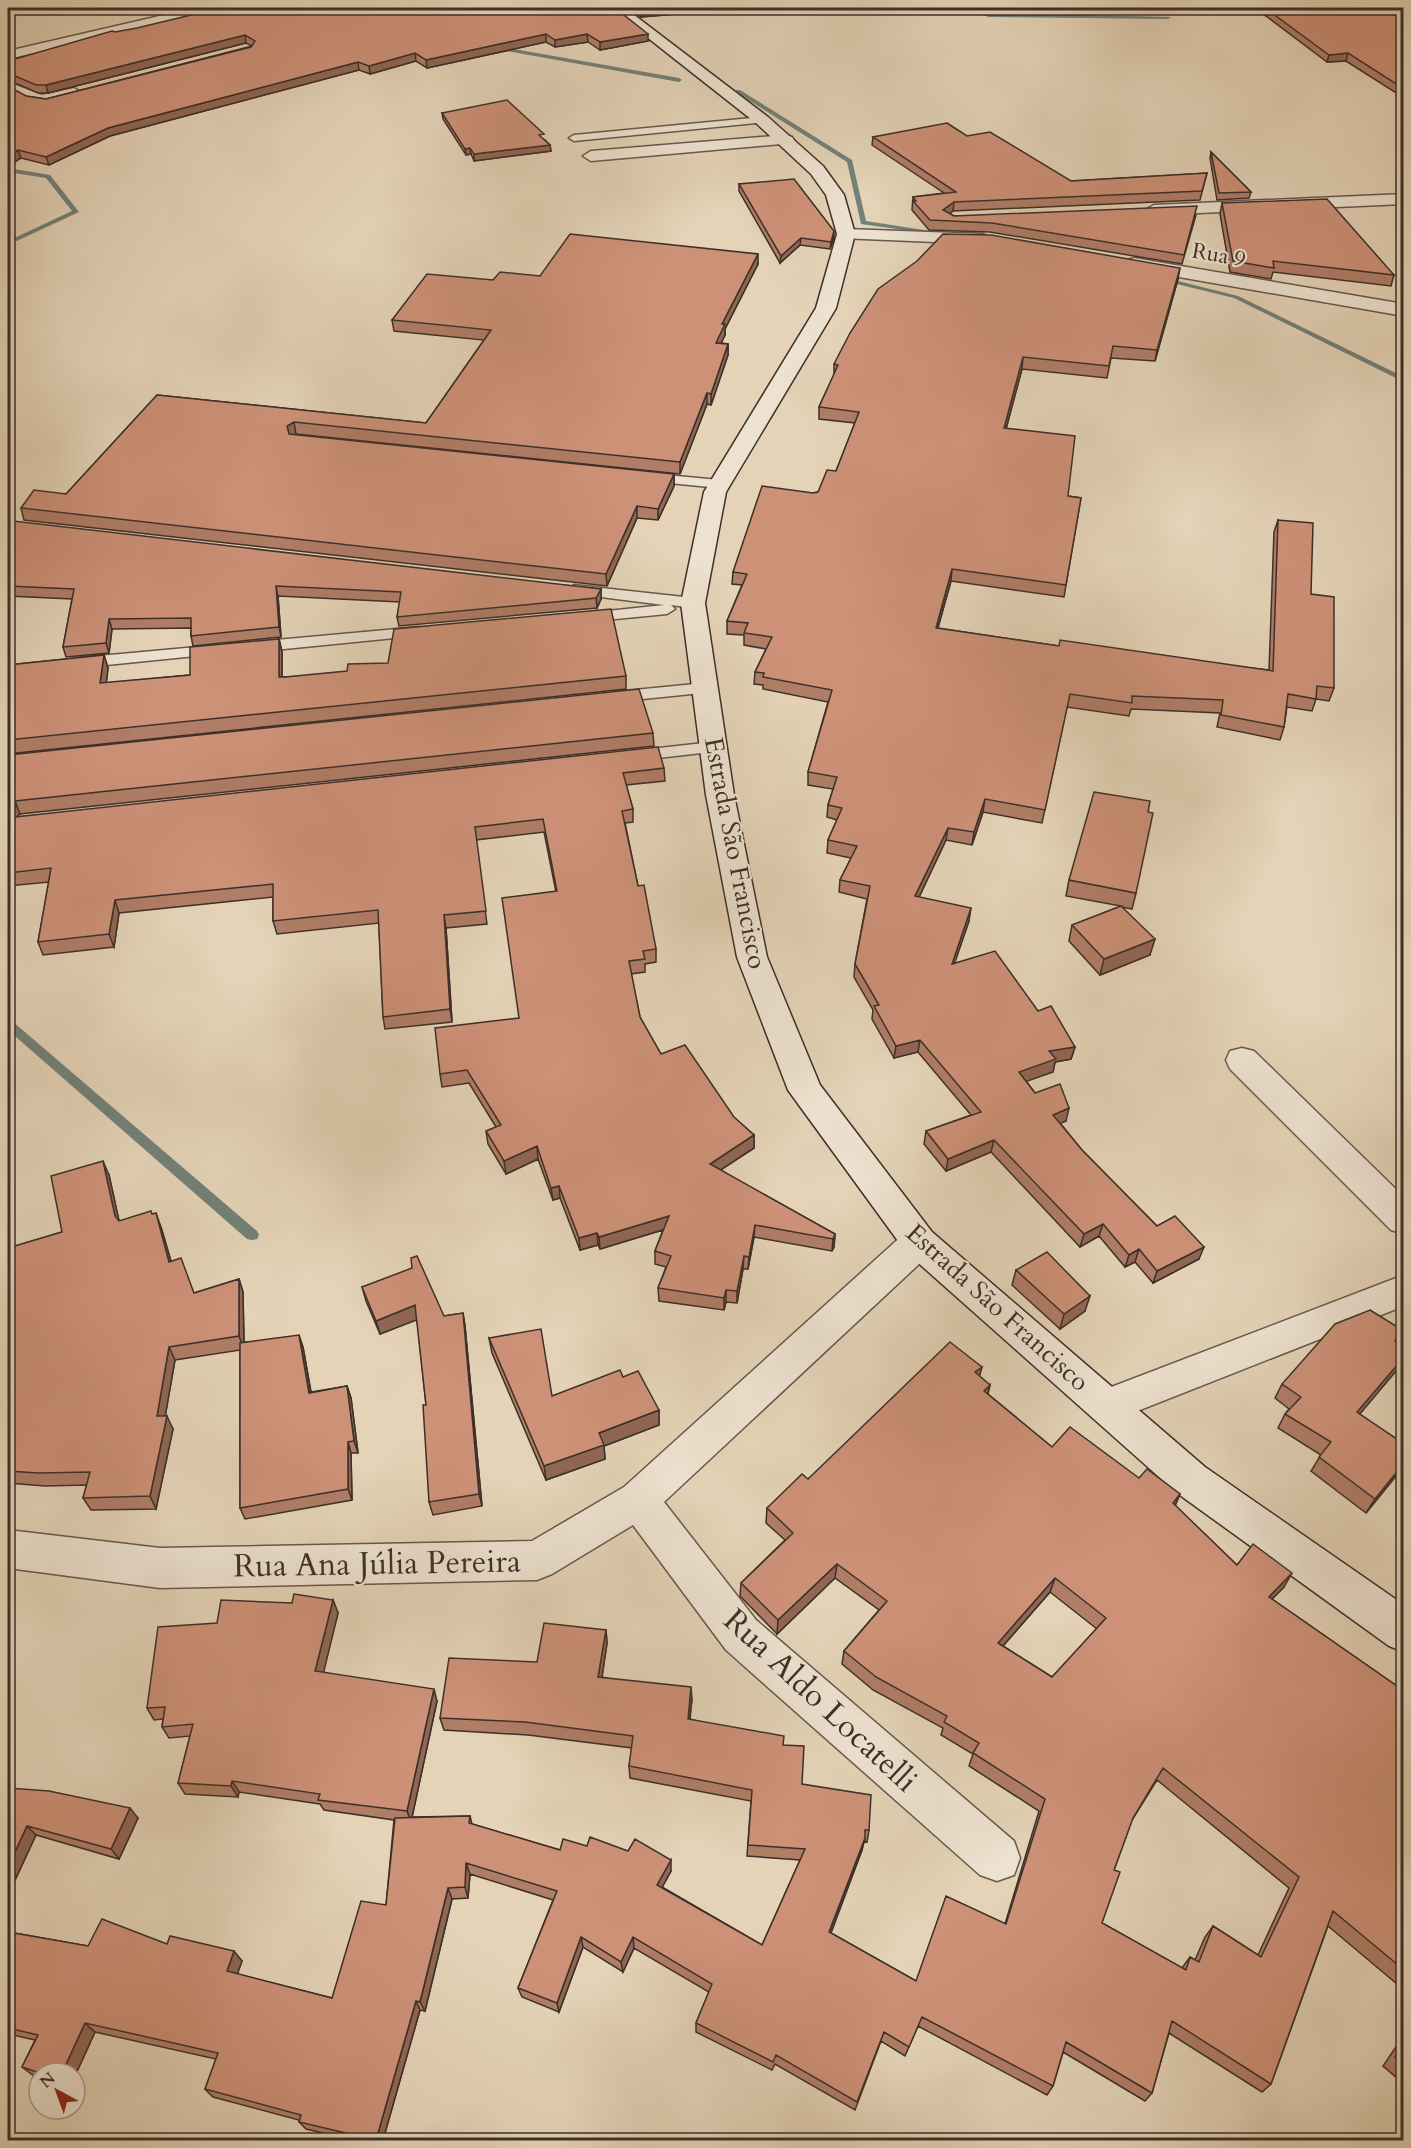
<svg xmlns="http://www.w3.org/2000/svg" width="1411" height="2148" font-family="Cardo,serif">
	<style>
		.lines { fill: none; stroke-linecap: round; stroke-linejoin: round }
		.stream { fill: #728179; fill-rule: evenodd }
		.service-casing { stroke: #67584c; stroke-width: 3 }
		.minor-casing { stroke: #67584c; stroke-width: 3 }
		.tertiary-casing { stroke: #67584c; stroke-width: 3 }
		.secondary-casing { stroke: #3d2f29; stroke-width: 3 }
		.service { fill: #ede2d0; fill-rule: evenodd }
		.minor { fill: #ede2d0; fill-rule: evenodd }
		.tertiary { fill: #ede2d0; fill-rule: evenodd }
		.secondary { fill: #ede2d0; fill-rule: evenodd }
		.wall { fill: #b07d67; stroke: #3d2f29; stroke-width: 1.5; fill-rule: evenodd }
		.shaded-wall { fill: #906654; stroke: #3d2f29; stroke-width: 1.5 }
		.building { fill: #cd9178; stroke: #3d2f29; stroke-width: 1.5; fill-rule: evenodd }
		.labels { text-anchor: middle; stroke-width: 4.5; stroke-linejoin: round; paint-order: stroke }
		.far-street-label { font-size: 22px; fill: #3d2f29; stroke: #ede2d0 }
		.street-label { font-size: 26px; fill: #3d2f29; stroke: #ede2d0 }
		.near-street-label { font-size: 32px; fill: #3d2f29; stroke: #ede2d0 }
	</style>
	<rect width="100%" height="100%" fill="#e4d3b7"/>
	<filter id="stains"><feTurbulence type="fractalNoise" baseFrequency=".00333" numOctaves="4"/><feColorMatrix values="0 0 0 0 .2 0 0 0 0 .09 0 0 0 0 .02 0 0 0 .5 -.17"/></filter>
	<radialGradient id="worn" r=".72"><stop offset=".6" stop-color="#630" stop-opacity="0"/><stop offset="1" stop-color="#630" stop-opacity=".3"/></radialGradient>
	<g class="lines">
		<path class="stream" d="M955,8L989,13L1171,17L1168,19L989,17Z
			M497,46L679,78L682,80L679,82L495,49Z
			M736,90H740L852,160L866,221L937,232L939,233V235L861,224L847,162L736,92Z
			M8,168L50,175L79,212L8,245V241L72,211L46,178L8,172Z
			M1162,277L1238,296L1404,377V382L1234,298L1160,280V278Z
			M8,1020L12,1021L257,1231L259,1235L257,1239L252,1240L247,1239L8,1030Z"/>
		<defs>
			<path id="service" d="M762,117L767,120L766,122L574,141L569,138L574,135Z
				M645,473L719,480L726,484L719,488L640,480L638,477Z
				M574,585L693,598L701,603L693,608L671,605L675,609L667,614L585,622L577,617L579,614L664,605L569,593L566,590Z
				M419,627L427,632L425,635L253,652L245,647L253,642Z
				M219,645L227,650L225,653L77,668L69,663L77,658Z
				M705,683L711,684L713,688L711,692L614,702L606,697L614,692Z
				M713,742L722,747L719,751L632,761L623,756L632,751Z"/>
			<path id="minor" d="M8,82L42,95L74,88L82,93L79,96L41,105L8,92Z
				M786,135L792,137L794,140L792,143L591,161L583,156L591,151Z
				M1404,194V204L1154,215L1145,210L1154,205Z
				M846,229L983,234L992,239L983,244L840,238L837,234L840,230Z
				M1134,258L1404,304V316L1127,268L1125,264L1127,260Z
				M1242,1048L1254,1051L1404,1197V1234L1391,1230L1230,1069L1226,1060L1230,1051Z
				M919,1227L932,1232L937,1242L932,1252L664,1502L756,1620L1014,1841L1020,1858L1014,1875L997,1881L980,1875L726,1650L633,1525L552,1574L537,1580L160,1588L8,1568V1530L160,1548L532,1541L624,1487L906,1232Z
				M1404,1275V1306L1107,1423L1093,1418L1088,1406L1093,1394Z"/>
			<path id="tertiary" d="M194,8H217L210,12L8,59V51Z"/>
			<path id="secondary" d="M610,8H625L768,117L823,166L844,195L855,234L836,308L726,492L705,603L734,795L767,957L820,1085L932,1232L1205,1467L1404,1605V1652L1389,1646L1177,1493L906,1252L788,1090L737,957L706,795L681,603L704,492L816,308L837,234L826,195L811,174L756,123Z"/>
		</defs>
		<use href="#service" class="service-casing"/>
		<use href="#minor" class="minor-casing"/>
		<use href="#tertiary" class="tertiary-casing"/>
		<use href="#secondary" class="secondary-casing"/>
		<use href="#service" class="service"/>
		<use href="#minor" class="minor"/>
		<use href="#tertiary" class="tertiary"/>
		<use href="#secondary" class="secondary"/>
	</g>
	<path class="wall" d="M615,8L648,41L600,50L588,42L555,47L546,42L427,68L416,61L370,74L359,70L110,136L49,165L21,158L8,166L26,96L46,99L252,46L246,43L48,93H38L8,80V61L115,32Z
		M628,8H749L641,17Z
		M1249,8H1380L1404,19V98L1346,61L1327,62L1266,16Z
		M1388,8H1404V14Z
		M442,113L545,140L550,145L551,151L474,161L471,154L466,155L443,119Z
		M967,136L1071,181L1207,173L1200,200L953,211L949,213L954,216L1196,215L1182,264L990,232L929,230L912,210L913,197L944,193L872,145L873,137Z
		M1211,152L1251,192L1249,198L1217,200L1210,158Z
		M739,184L834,238L830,249L800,245L780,263L739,191Z
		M1222,203L1394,275L1391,286L1273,272L1271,279L1230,272L1220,214Z
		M758,264L725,329V335L721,343L728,344V355L711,405L707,404L680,474L296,434H295L674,474V486L658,520L637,518L607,586L24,520L21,508L66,494L157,395L426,423L484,340L394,331L392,320L493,280L540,276Z
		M1178,279L1155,361L1111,358L1107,378L1022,369L1006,429L1068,496L1081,498L1064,597L951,581L938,628L1059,646L1269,670L1274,532L1278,520L1311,594L1334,688L1329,701L1316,699L1312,711L1287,707L1284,727L1280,740L1217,727L1220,713L1131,709L1129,716L1067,707L1042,823L983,812L972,845L946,840L919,897L969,921L954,963L1038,1011L1075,1047L1071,1059L1055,1062L1053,1072L1026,1081L1035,1093L1066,1121L1060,1123L1082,1150L1157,1226L1199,1259L1153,1283L1135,1262L1125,1267L1099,1236L1080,1247L991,1152L946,1171L924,1144L926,1131L971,1115L918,1052L894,1058L872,1019L873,1010L854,977L855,964L867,899L839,892L840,880L851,858L827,853L828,840L837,820L827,817L828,805L833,789L808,785V772L828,702L763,689V685L754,684L755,672L766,649L744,645V635L727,634V621L742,585L732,584L733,572L813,493L818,492L836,471L855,423L819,419V407L834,375V364Z
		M8,528L601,589V599L597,608L399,626L397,617L400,602L278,596L281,637L193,646L191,636V628L112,629L109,653L66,657L63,647L72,599L8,596Z
		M279,639L282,652V677L626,676V689L8,754V755L653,733L654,746L20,814L15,817L664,768L665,781L626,785L633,809V822L625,823L638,886L656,949V962L645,964V972L631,974L640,1017L661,1054L754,1135V1148L720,1170L835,1234L834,1247L832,1251L754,1237L748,1269H743L737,1303L726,1302L724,1310L659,1301L658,1288L666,1267L655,1264V1251L663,1230L600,1249L598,1245L580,1250L560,1198L553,1200L538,1159L506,1174L488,1144L486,1131L496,1127L469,1083L442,1087L440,1074L519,1018L556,892L544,832L476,840L487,924L446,928L452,1022L385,1029L383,1017L379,923L277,934L273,921V897L119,913L114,947L43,955L38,942L49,882L8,886V665L104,655L108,668L106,683L190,675Z
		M1069,880L1136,893L1132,909L1122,907L1150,955L1100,975L1069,941L1072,925L1121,906L1066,896Z
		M109,1175L119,1221L153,1214L161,1227L171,1261L194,1293L239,1279L243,1292L244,1342L303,1347L311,1392L347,1386L351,1398L358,1453H351L352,1500L245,1519L240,1508V1350L175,1360L165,1416L173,1429L156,1509L91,1510L83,1498L87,1485L45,1486L8,1483V1248L62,1232Z
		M1016,1270L1085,1311L1060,1329L1012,1285Z
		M362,1287L444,1316L463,1313L465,1326L482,1506L433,1515L429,1502L426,1405L417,1319L380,1334L366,1301Z
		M1404,1332L1398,1343L1404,1347V1361L1401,1365L1359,1414L1404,1444V1466L1366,1513L1311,1471L1321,1455L1278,1428L1285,1414L1289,1409L1275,1398L1282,1384Z
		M489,1338L552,1396L623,1377L659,1410V1425L604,1446L605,1459L546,1480L492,1353Z
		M979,1376L990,1385L988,1394L1052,1447L1180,1494L1175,1506L1237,1565L1284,1587L1272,1599L1404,1691V1990L1328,1926L1271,2084L1262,2092L1169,2033L1152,2093L1145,2101L1063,2052L1053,2086L1047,2095L918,2026L905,2056L881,2041L855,2110L775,2064L772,2070L696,2032V2023L709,1992L634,1948L623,1972L583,1947L559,2012L522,1997L518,1988L553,1900L470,1874L468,1898L452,1899L425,2011L420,2010L383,2140H353L306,2129L299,2122V2120L213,2097L205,2089L216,2059L95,2032L75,2076V2073H39V2077L34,2076L22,2067L35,2040L8,2034V1932L88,1946L167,1944L242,1961L237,1974L332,1998L386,1905L394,1820L324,1810L320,1804L239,1792L238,1797L185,1794L178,1783L190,1736L169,1738L162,1727L163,1719L154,1720L147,1708L217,1623L292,1603L333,1600L338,1613L323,1672L437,1701L412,1817L470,1816L472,1824L560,1850L671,1871L662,1887L762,1945L800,1860L747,1856L751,1801L630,1778L629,1766L632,1748L528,1735L444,1730L440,1718L537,1662L606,1630L607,1643L602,1677L692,1699L690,1719L783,1745L802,1784L869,1830L867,1842L864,1841L862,1850L831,1933L916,1981L1005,1924L1039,1811L969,1766L973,1754L941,1735L943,1728L873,1690L842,1664L844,1651L879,1610L835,1578L777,1634L740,1596L741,1583L785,1540L766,1523L767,1508L808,1479ZM1050,1592L1097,1629L1052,1677L1003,1646ZM1157,1780L1289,1888L1258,1955L1213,1926L1205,1937L1195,1960L1190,1957L1182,1968L1102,1923L1114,1870L1132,1820Z
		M8,1788L138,1818L119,1859L36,1835L9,1893L8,1892Z
		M1404,2035V2084L1383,2066Z"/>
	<path class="shaded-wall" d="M670,8H749L641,17V10Z
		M546,34V42L427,68L426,60Z
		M587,34L588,42L555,47V40Z
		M648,34V41L600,50V42Z
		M245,35L246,43L48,93L46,85Z
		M415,53L416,61L370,74L369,66Z
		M1348,53L1346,61L1327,62L1329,55Z
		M358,62L359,70L110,136L49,165L46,157L108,128Z
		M550,145L551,151L474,161V154Z
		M470,148L471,154L466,155L465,149Z
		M18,150L21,158L8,166V156Z
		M954,202L953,211L942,219L943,210Z
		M834,231V238L830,249L831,242Z
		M801,238L800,245L780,263L781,256Z
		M758,254V264L725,329V335L716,354V343L722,324Z
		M1180,268L1178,279L1155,361L1157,350Z
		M728,344V355L711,405V394Z
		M1023,357L1022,369L1003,440L1004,428Z
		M707,393V404L680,474V462Z
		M294,422L296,434L289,437L287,426Z
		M674,474V486L658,520V509Z
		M637,506V518L607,586L606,574Z
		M952,569L951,581L934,641L936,628Z
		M276,586L278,596L281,637L279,627Z
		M601,589V599L597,608L596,598Z
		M109,619L112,629L109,653L106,643Z
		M279,639L282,652V689L279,677Z
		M104,655L108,668L105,696L100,683Z
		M985,799L983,812L972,845L974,832Z
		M15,801L20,814L9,823L8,819V807Z
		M948,828L946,840L914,908L915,896Z
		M115,900L119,913L114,947L109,934Z
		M971,908L969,921L950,977L952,964Z
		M444,915L446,928L452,1022L450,1009Z
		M1155,939L1150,955L1100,975L1104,959Z
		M920,1040L918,1052L894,1058L896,1046Z
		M1075,1047L1071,1059L1055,1062L1053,1072L1016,1085L1019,1072L1049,1051Z
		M1069,1108L1066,1121L1050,1128L1053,1115Z
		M754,1135V1148L710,1177V1164Z
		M994,1140L991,1152L946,1171L948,1159Z
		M537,1146L538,1159L506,1174L504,1161Z
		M103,1161L109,1175L121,1230L115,1216Z
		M559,1186L560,1198L553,1200L551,1188Z
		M156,1213L161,1227L175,1275L169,1262Z
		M669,1216V1228L600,1249L599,1237Z
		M1103,1224L1099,1236L1080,1247L1084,1234Z
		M755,1225L754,1237L748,1269L749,1257Z
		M597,1233L598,1245L580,1250L579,1238Z
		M835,1234L834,1247L832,1251L833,1239Z
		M1204,1247L1199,1259L1153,1283L1157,1271Z
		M1139,1249L1135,1262L1125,1267L1129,1255Z
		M744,1256L743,1269L737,1303V1291Z
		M239,1279L243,1292L244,1349L239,1336Z
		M726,1290V1302L724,1310V1298Z
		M1090,1296L1085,1311L1060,1329L1064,1314Z
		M415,1305L419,1319L380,1334L376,1321Z
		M463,1313L465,1326L482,1506L479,1494Z
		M1404,1332L1396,1346L1395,1341Z
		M299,1335L303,1347L313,1404L309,1393Z
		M169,1347L175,1360L163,1429L157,1416Z
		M1404,1357V1361L1401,1365L1349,1427L1357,1412Z
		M982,1367L978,1382L975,1372Z
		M990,1385L986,1400L984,1391Z
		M347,1386L351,1398L358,1453L354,1441Z
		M659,1410V1425L604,1446L605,1459L546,1480L544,1466L599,1433Z
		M167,1416L173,1429L156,1509L150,1496Z
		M348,1442L351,1453L352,1500L348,1489Z
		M1404,1463V1466L1366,1513L1375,1499Z
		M1180,1494L1174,1508L1173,1503Z
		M837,1564L835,1578L777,1634L778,1620Z
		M1292,1573L1284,1587L1261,1610L1269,1597Z
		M1055,1578L1050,1592L994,1656L998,1643Z
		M333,1600L338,1613L321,1683L315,1671Z
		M606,1630L607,1643L600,1690L598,1677Z
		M691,1687L692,1699L688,1731V1719Z
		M434,1689L437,1701L411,1822L407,1811Z
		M232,1781L239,1792L238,1797L231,1786Z
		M130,1808L138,1818L119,1859L111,1849Z
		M27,1826L36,1835L9,1893L8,1891V1867Z
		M865,1838L862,1850L827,1943L829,1932Z
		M671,1860V1871L658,1895L657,1885Z
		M466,1863L470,1874L468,1898L465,1887Z
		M448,1888L452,1899L425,2011L420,2002Z
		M581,1937L583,1947L559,2012L557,2003Z
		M633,1937L634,1948L623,1972L621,1962Z
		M234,1951L242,1961L235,1981L227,1971Z
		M416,2001L420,2010L383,2140H376Z
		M85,2023L95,2032L75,2076V2073H62Z"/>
	<path class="building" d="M220,8H615L648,34L600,42L587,34L555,40L546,34L426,60L415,53L369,66L358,62L108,128L46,157L18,150L8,156V86L26,96L46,99L251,47L255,41L245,35L46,85H36L8,73V61L112,31L115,32L137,28Z
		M637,8H670L641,10Z
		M1265,8H1380L1404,19V89L1348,53L1329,55Z
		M507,100L544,134L539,135L550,145L474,154L470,148L465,149L442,113Z
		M947,123L967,136L990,132L1071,181L1207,173L1202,191L954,202L943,210L954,216L1197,206L1184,255L992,223L930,220L913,201H916L913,197L956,192L873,137Z
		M1211,152L1251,192L1219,193Z
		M794,179L834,231L831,242L801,238L781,256L739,184Z
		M1327,199L1394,275L1273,261L1274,268L1233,261L1222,203Z
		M570,234L758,254L722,324H725L716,343L728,344L711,394L707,393L680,462L294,422L287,426L289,434L674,474L658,509L637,506L606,574L21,508L34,490L66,494L157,395L426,423L491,330L392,320L427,274L493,280L500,272L540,276Z
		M943,234L991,235L1180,268L1157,350L1113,346L1109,366L1023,357L1004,428L1075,436L1068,496L1081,498L1066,585L952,569L936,628L1059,646L1060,640L1273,671L1278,520L1313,523L1311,594L1334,597V688L1317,686L1316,699L1288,694L1284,727L1221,715L1223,700L1132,696V703L1070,694L1045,810L985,799L974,832L948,828L915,896L971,908L952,964L995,951L1038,1011L1051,1006L1075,1047L1049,1051L1056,1059L1019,1072L1035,1093L1060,1084L1069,1108L1053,1115L1082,1150L1157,1226L1175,1216L1204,1247L1157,1271L1139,1249L1129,1255L1103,1224L1084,1234L994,1140L948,1159L926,1131L981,1112L920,1040L896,1046L874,1006L879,1005L855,964L870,886L840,880L857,846L828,840L842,808L828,805L837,777L808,772L832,690L763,677L764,673L755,672L772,637L744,633L748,623L727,621L747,574L733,572L762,486L813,493L818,492L827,470L836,471L859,412L819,407L838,365L834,364L850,333L878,289L917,261Z
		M13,521L601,589L596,598L397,617L401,592L276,586L279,627L191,636V618L109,619L106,643L63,647L74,589L8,586V528Z
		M611,609L626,676L8,740V665L104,655L100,683L190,675V647L279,639V677H285L347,671L348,664L388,663L394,629Z
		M639,689L653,733L15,801L8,807V755Z
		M658,747L664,768L623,773L633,809L622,811L638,886L644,885L656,949L643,951L645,959L629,961L640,1017L661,1054L685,1045L734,1117L754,1135L710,1164L835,1234L833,1239L755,1225L749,1257L744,1256L737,1291L726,1290L724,1298L658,1288L671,1256L655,1251L669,1216L599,1237L597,1233L579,1238L559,1186L551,1188L537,1146L504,1161L486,1131L501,1125L467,1070L440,1074L435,1028L519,1018L502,898L557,891L543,819L475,827L486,911L444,915L450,1009L383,1017L378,910L273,921V884L115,900L109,934L38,942L51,868L8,873V812L15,817Z
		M1094,792L1150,801L1148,812L1153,813L1136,893L1069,880Z
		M1121,906L1155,939L1104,959L1072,925Z
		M103,1161L115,1216L119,1221L151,1211L152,1214L156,1213L169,1262L181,1258L194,1293L239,1279V1336L169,1347L157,1416H167L150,1496L83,1498L90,1472L38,1473L8,1471V1248L62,1232L51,1176Z
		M1047,1252L1090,1296L1064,1314L1016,1270Z
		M417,1256L444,1316L463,1313L479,1494L429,1502L423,1405H426L415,1305L376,1321L362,1287L412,1268L411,1258Z
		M1370,1310L1404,1331V1332L1395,1341L1404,1347V1357L1357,1412L1404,1444V1463L1375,1499L1319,1457L1331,1442L1285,1414L1301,1397L1282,1384L1335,1324Z
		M541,1329L552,1396L620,1370L623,1377L638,1371L659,1410L599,1433L604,1445L544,1466L489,1338Z
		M299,1335L309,1393L347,1386L354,1441L348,1442V1489L240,1508V1343Z
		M950,1342L982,1367L975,1372L990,1385L984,1391L1052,1447L1070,1427L1139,1478L1147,1469L1180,1494L1173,1503L1237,1565L1253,1544L1292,1573L1269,1597L1404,1691V1970L1333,1911L1271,2084L1172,2021L1152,2093L1066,2042L1053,2086L922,2017L909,2047L884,2032L857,2102L776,2055L773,2062L696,2023L712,1984L633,1937L621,1962L581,1937L557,2003L518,1988L557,1891L466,1863L465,1887L448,1888L420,2002L416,2001L376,2140L299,2122L301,2115L205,2089L218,2053L85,2023L62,2073H40L22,2067L38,2035L8,2028V1932L88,1946L102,1919L167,1944L170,1936L234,1951L227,1971L332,1998L361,1901L386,1905L395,1818L470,1816L469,1823L560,1850L563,1839L587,1846L590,1837L628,1851L635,1839L671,1860L657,1885L762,1945L805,1849L748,1845L752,1790L629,1766L633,1736L525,1722L440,1718L449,1658L537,1662L544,1623L606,1630L598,1677L691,1687L688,1719L784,1736L783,1745L804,1746L802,1784L871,1795L869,1830H865V1838L829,1932L916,1981L946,1896L1006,1924L1045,1799L973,1753L979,1743L944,1722L947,1716L876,1677L844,1651L887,1601L837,1564L778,1620L741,1583L793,1533L767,1508L802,1474L808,1479ZM1055,1578L1106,1618L1052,1677L998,1643ZM1163,1768L1299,1877L1261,1957L1213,1926L1199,1962L1190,1957L1186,1970L1102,1923L1120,1872L1114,1870L1133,1818Z
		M294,1594L333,1600L315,1671L434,1689L407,1811L318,1800L320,1794L232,1781L231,1786L178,1783L193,1724L162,1727L165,1707L147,1708L158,1627L217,1623L221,1600L292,1603Z
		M8,1788L49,1791L130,1808L111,1849L27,1826L8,1867Z
		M1404,2044V2065L1395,2057Z"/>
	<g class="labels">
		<g class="far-street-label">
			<text transform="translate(1219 254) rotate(10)" y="8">Rua 9</text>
		</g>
		<g class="street-label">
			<text transform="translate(736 853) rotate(79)" y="9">Estrada São Francisco</text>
			<text transform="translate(998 1307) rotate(42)" y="9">Estrada São Francisco</text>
		</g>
		<g class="near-street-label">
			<text transform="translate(377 1563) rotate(-1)" y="11">Rua Ana Júlia Pereira</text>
			<text transform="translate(821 1700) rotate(43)" y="11">Rua Aldo Locatelli</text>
		</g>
	</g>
	<rect width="1411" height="2148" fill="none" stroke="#e4d3b7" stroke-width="30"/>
	<rect x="9" y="9" width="1393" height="2130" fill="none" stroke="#3d2f29" stroke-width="3"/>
	<rect x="15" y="15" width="1381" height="2118" fill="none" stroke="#3d2f29" stroke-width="1.5"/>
	<g transform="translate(57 2091) rotate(319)"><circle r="28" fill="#ede2d0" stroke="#a79a8d" stroke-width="1.5"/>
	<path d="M0-4.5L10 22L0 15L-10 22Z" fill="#8f2418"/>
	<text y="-9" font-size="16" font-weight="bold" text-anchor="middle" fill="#3d2f29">N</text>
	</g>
	<rect width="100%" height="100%" filter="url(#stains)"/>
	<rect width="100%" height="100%" fill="url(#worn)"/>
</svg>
